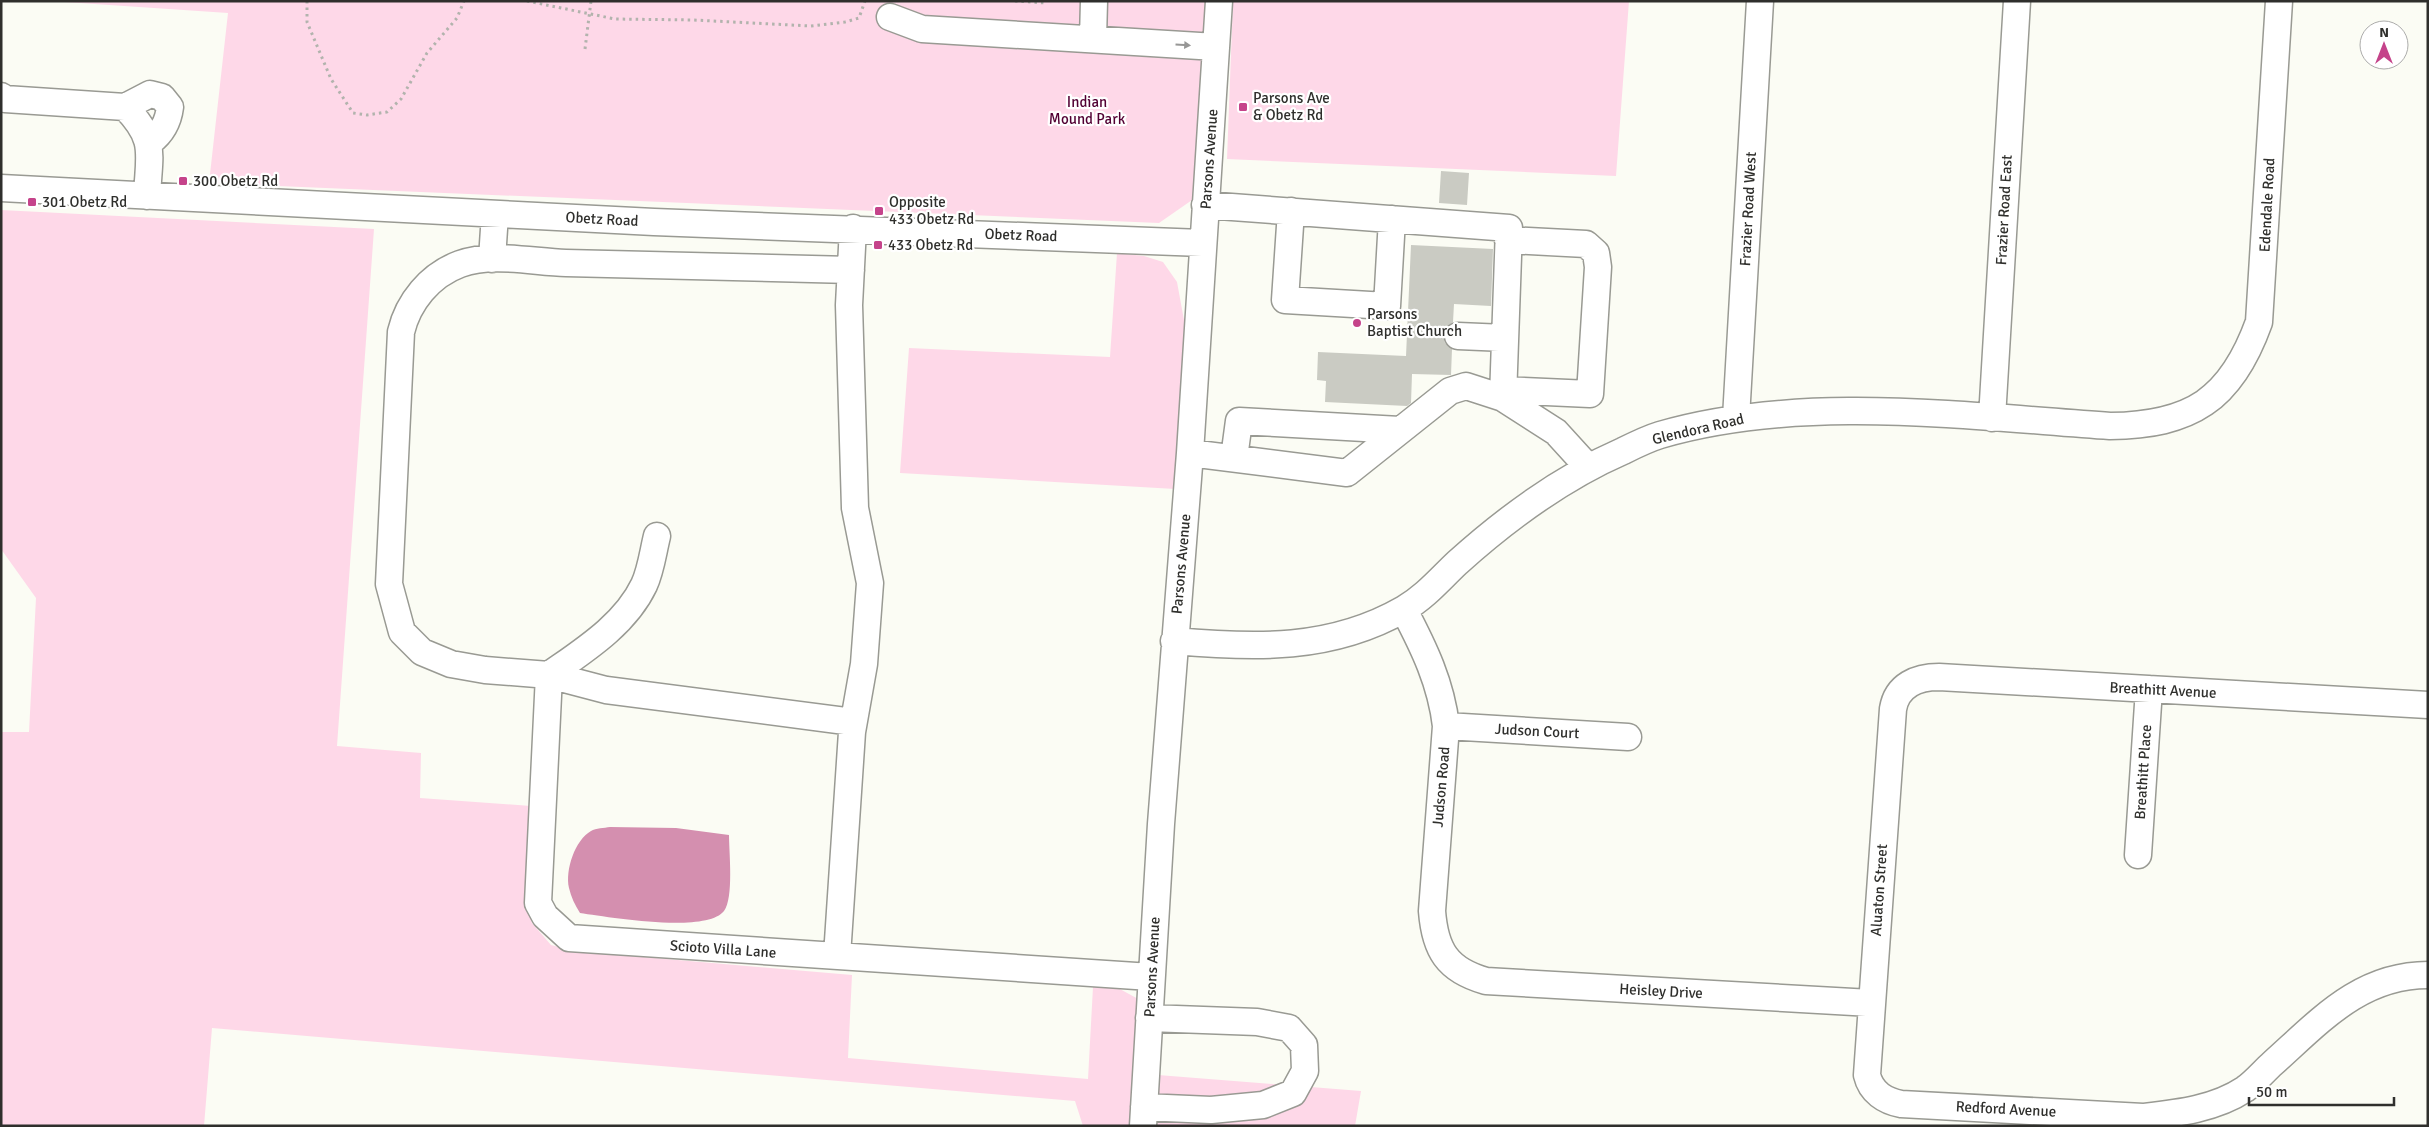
<svg xmlns="http://www.w3.org/2000/svg" width="2429" height="1127" font-family="Signika,sans-serif">
	<style>
		.green { fill: #fed8e8 }
		.water { fill: #d48faf }
		.building { fill: #cacbc3 }
		.lines { fill: none; stroke-linecap: round; stroke-linejoin: round }
		.minor-casing { stroke: #999a93; stroke-width: 29 }
		.path { stroke: #b2b3ad; stroke-width: 3; stroke-dasharray: 2.5 4; stroke-linecap: butt }
		.minor { stroke: #fff; stroke-width: 26 }
		.oneway { fill: #979796 }
		.poi-dot { fill: #c5438a; stroke: #fff; stroke-width: 2 }
		.labels { text-anchor: middle; stroke-width: 4.5; stroke-linejoin: round; paint-order: stroke }
		.poi-label { font-size: 15px; fill: #2f2f2c; stroke: #fff; text-anchor: start }
		.park-label { font-size: 15px; fill: #520033; stroke: #fff }
		.street-label { font-size: 15px; fill: #2f2f2c; stroke: #fff }
	</style>
	<rect width="100%" height="100%" fill="#fbfcf4"/>
	<path class="green" d="M50,1H1205L1195,198L1159,223L209,183L228,13Z
		M1233,1H1629L1616,176L1227,159Z
		M1,210L374,229L337,746L421,753L420,798L531,806L526,902L532,923L551,945L574,951L852,975L848,1058L1088,1079L1093,987L1118,988L1140,1000L1133,1126H1083L1075,1101L212,1028L204,1126H1V732H29L36,598L1,549Z
		M1117,253L1144,256L1163,262L1177,282L1186,331L1175,489L900,473L909,348L1110,357Z
		M1158,1075L1361,1091L1355,1126H1154Z"/>
	<path class="water" d="M610,827L676,828L729,835C729,852 734,898 724,911C706,934 608,917 580,913C575,905 571,897 569,888C565,870 575,840 591,831C596,828 604,828 610,827Z"/>
	<path class="building" d="M1441,171L1469,173L1467,205L1439,203Z
		M1411,245L1493,249L1491,306L1454,304L1453,322L1446,328L1443,335L1445,343L1452,349L1451,375L1412,374L1411,403L1407,406L1325,402L1326,381L1317,380L1318,352L1406,356Z"/>
	<g class="lines">
		<defs>
			<path id="minor" d="M890,17L922,29L1216,47
				M1093,39L1094,1
				M1,96L5,99L125,107L150,94L162,97L170,107C168,123 162,133 150,142
				M125,107C157,140 149,153 147,196
				M1,188L654,222L1202,243
				M1291,211L1285,300L1387,306L1392,219
				M492,259L495,214
				M851,270C756,267 661,265 566,263C533,262 492,252 460,264C430,275 408,302 401,332L389,584L402,632L422,652L451,664L485,670L549,675L606,690L853,722
				M1458,336L1505,338
				M1503,390L1590,394L1598,267L1596,253L1586,244L1508,240
				M1503,398L1556,432L1587,466
				M1736,418L1760,1
				M1992,418L2017,1
				M1190,453L1347,473L1450,391L1466,386L1503,398L1509,228L1205,205
				M1234,458L1239,421L1400,430
				M1404,610C1424,648 1441,683 1446,726L1432,911C1435,950 1447,970 1486,981L1871,1003
				M1174,641C1255,648 1331,651 1404,609C1425,597 1440,579 1457,563C1507,518 1561,478 1623,451C1635,445 1647,439 1660,435C1801,394 1964,416 2110,426C2191,425 2231,400 2259,322L2279,1
				M549,675L538,903L545,916L569,938L1151,977
				M549,675C583,651 625,625 644,585C651,570 653,552 657,536
				M2428,705L1939,677C1917,677 1897,685 1893,709L1867,1075C1871,1092 1885,1101 1901,1104L2143,1117C2178,1113 2215,1109 2245,1089C2255,1082 2264,1071 2273,1063C2320,1021 2360,975 2428,975
				M1446,726L1628,737
				M2138,855L2149,689
				M837,956L852,732L864,664L870,583L855,508L849,305L853,228
				M1144,1107L1211,1110L1263,1105L1293,1093L1305,1071L1304,1045L1289,1028L1257,1022L1149,1018
				M1143,1126L1161,824L1190,453L1219,1"/>
		</defs>
		<use href="#minor" class="minor-casing"/>
		<path class="path" d="M307,1V22L331,79L353,113L367,115L387,112L401,99L427,53L457,18L464,1
			M527,1L615,19L694,20L811,26L845,22L859,18L865,1
			M1015,1L1046,3V1
			M585,49L591,1"/>
		<use href="#minor" class="minor"/>
	</g>
	<defs><path id="oneway-solid" d="M-6-.8H1V-3.2L6.5 0L1 3.2V.8H-6Z" transform="scale(1.25)"/></defs>
	<use class="oneway" href="#oneway-solid" transform="translate(1183 45) rotate(4)"/>
	<g class="poi-dot">
		<rect x="1238" y="102" width="10" height="10" rx="2.5"/>
		<rect x="178" y="176" width="10" height="10" rx="2.5"/>
		<rect x="27" y="197" width="10" height="10" rx="2.5"/>
		<rect x="874" y="206" width="10" height="10" rx="2.5"/>
		<rect x="873" y="240" width="10" height="10" rx="2.5"/>
		<circle cx="1357" cy="323" r="5"/>
	</g>
	<g class="labels">
		<g class="poi-label">
			<text x="1253" y="103">Parsons Ave<tspan x="1253" dy="17">&amp; Obetz Rd</tspan></text>
			<text x="193" y="186">300 Obetz Rd</text>
			<text x="42" y="207">301 Obetz Rd</text>
			<text x="889" y="207">Opposite<tspan x="889" dy="17">433 Obetz Rd</tspan></text>
			<text x="888" y="250">433 Obetz Rd</text>
			<text x="1367" y="319">Parsons<tspan x="1367" dy="17">Baptist Church</tspan></text>
		</g>
		<g class="park-label">
			<text x="1087" y="107">Indian<tspan x="1087" dy="17">Mound Park</tspan></text>
		</g>
		<g class="street-label">
			<text transform="translate(1209 159) rotate(-86)" y="5">Parsons Avenue</text>
			<text transform="translate(2267 205) rotate(-87)" y="5">Edendale Road</text>
			<text transform="translate(1748 209) rotate(-87)" y="5">Frazier Road West</text>
			<text transform="translate(2004 210) rotate(-87)" y="5">Frazier Road East</text>
			<text transform="translate(602 219) rotate(3)" y="5">Obetz Road</text>
			<text transform="translate(1021 235) rotate(2)" y="5">Obetz Road</text>
			<text transform="translate(1698 429) rotate(-13)" y="5">Glendora Road</text>
			<text transform="translate(1181 564) rotate(-85)" y="5">Parsons Avenue</text>
			<text transform="translate(2163 690) rotate(3)" y="5">Breathitt Avenue</text>
			<text transform="translate(1537 731) rotate(3)" y="5">Judson Court</text>
			<text transform="translate(2143 772) rotate(-86)" y="5">Breathitt Place</text>
			<text transform="translate(1441 787) rotate(-85)" y="5">Judson Road</text>
			<text transform="translate(1879 890) rotate(-86)" y="5">Aluaton Street</text>
			<text transform="translate(723 949) rotate(4)" y="5">Scioto Villa Lane</text>
			<text transform="translate(1152 967) rotate(-87)" y="5">Parsons Avenue</text>
			<text transform="translate(1661 991) rotate(3)" y="5">Heisley Drive</text>
			<text transform="translate(2006 1109) rotate(3)" y="5">Redford Avenue</text>
		</g>
	</g>
	<rect width="2429" height="1127" fill="none" stroke="#2f2f2c" stroke-width="5"/>
	<g transform="translate(2384 45)"><circle r="24" fill="#ffffff" stroke="#acacab"/>
	<path d="M0-4L9 19L0 12L-9 19Z" fill="#c5438a"/>
	<text y="-8" font-size="14" font-weight="bold" text-anchor="middle" fill="#2f2f2c">N</text>
	</g>
	<path d="M2249 1097v8h145v-8" fill="none" stroke="#2f2f2c" stroke-width="2.5"/>
	<text x="2256" y="1097" font-size="15" fill="#2f2f2c" stroke="#ffffff" stroke-width="4" paint-order="stroke">50 m</text>
</svg>
